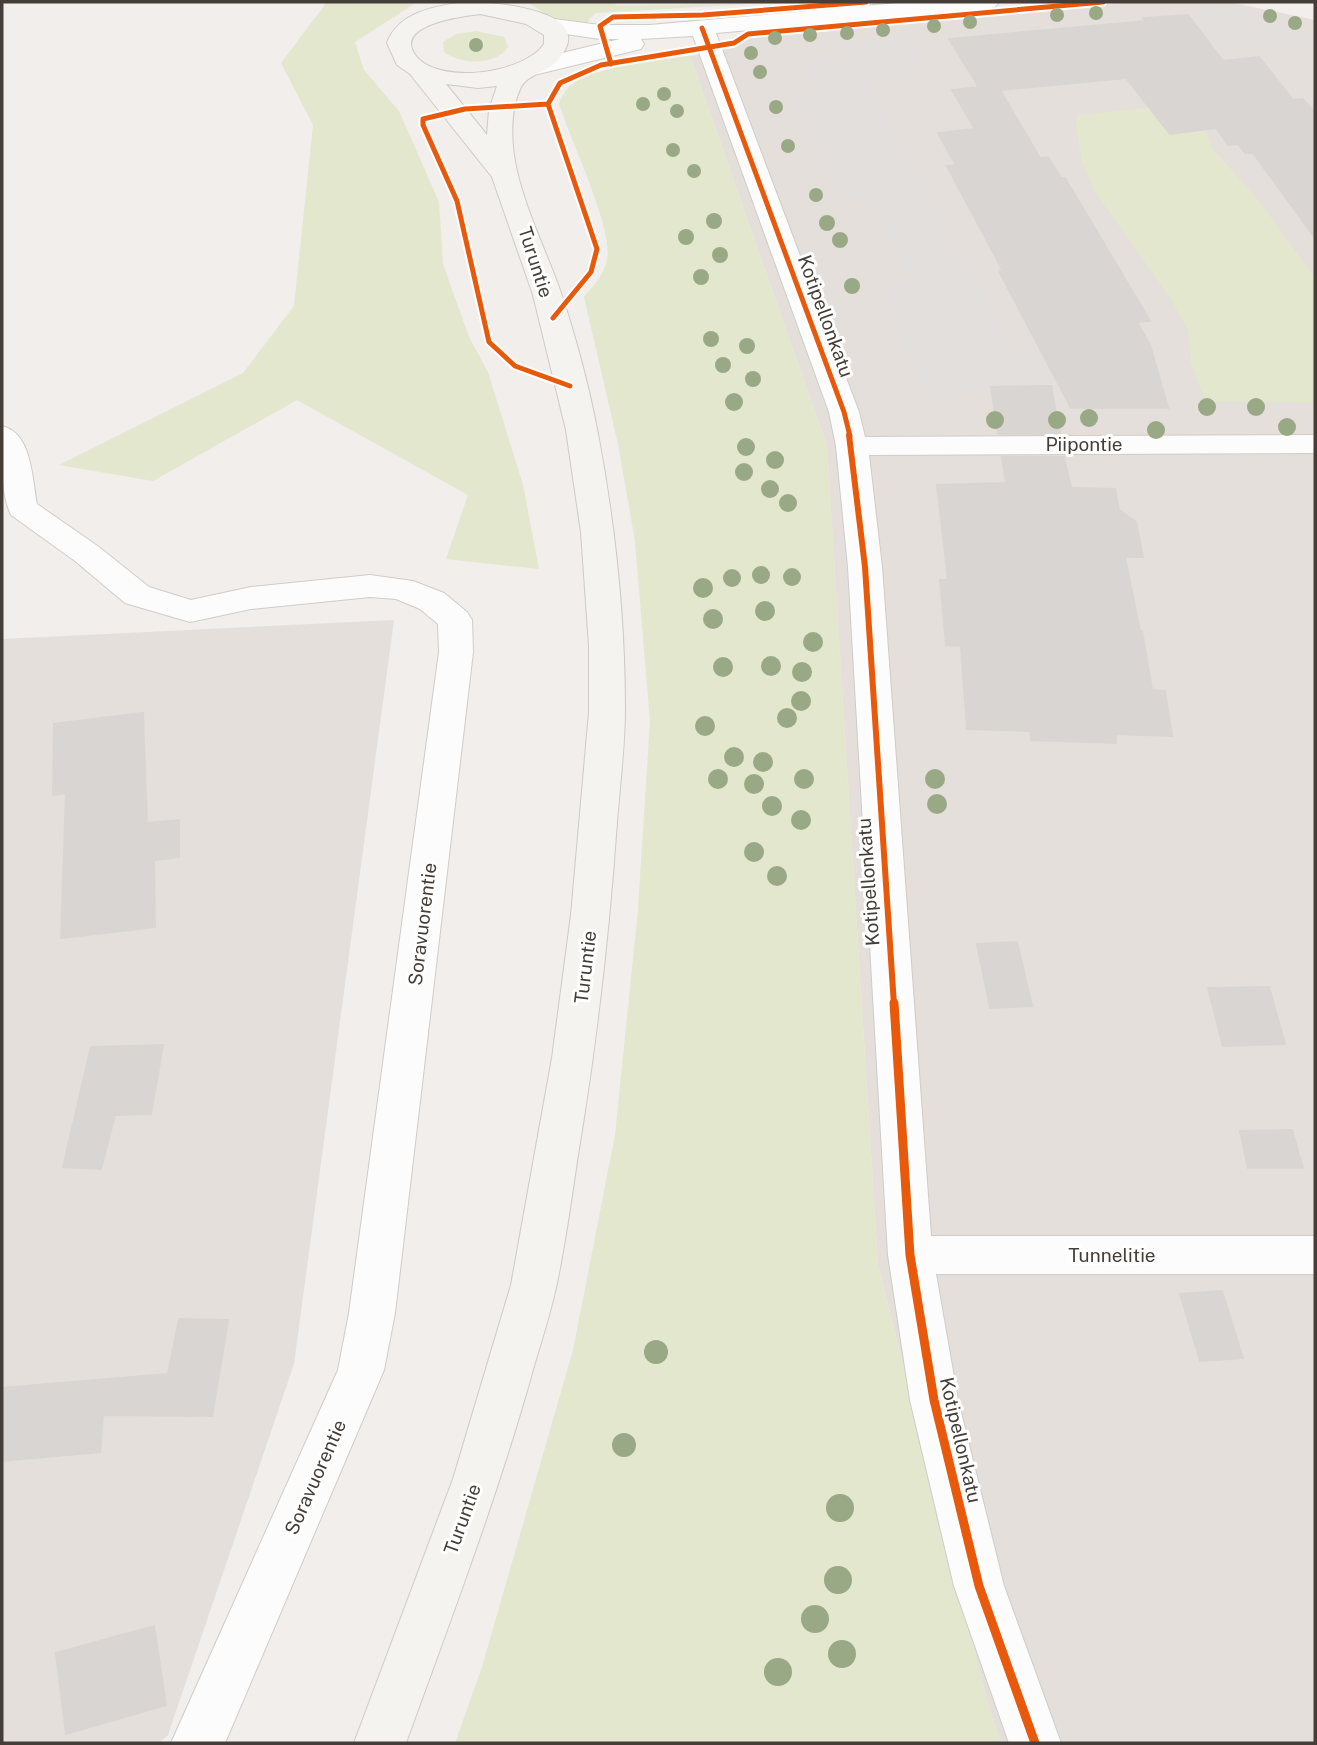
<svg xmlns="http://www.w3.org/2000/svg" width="1317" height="1745" font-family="'Public Sans',sans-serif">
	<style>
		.residential { fill: #e4dfda }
		.green { fill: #e2e7ce }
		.parking { fill: #e2dfdc }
		.building { fill: #d9d5d2; stroke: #d9d5d1; stroke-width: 2 }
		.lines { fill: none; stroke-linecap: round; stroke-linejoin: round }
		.minor-casing { stroke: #cfccc9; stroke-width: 2 }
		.secondary-casing { stroke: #cfcac3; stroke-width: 2 }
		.minor { fill: #fdfcfc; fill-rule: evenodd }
		.secondary { fill: #f5f3f0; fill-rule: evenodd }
		.cycleway-far2-casing { stroke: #fff; stroke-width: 9 }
		.cycleway-far1-casing { stroke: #fff; stroke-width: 10 }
		.cycleway-casing { stroke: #fff; stroke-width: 13 }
		.cycleway-far2 { stroke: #e8590c; stroke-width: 5 }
		.cycleway-far1 { stroke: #e8590c; stroke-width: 6 }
		.cycleway { stroke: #e8590c; stroke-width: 9 }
		.tree { fill: #9aa985 }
		.labels { text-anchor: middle; stroke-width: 6; stroke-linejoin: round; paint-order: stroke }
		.street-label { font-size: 19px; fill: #453e38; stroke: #fff }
	</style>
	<rect width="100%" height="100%" fill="#f1eeeb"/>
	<path class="residential" d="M1131,2H1229L1315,20V1743H1001L989,1709L878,1265L827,446L690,56L734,48L750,37Z
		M394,620L294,1364L168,1735L159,1743H2V639Z"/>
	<path class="green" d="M327,2H417L355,42L364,70L399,111L439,202L443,264L469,337L488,372L523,485L539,569L446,559L468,495L297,400L153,481L59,465L243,373L294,306L313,125L281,63Z
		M527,2H606L618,5L749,4L596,13L589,19L587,27L551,17Z
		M476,31L504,37L508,47C496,66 461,65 444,52L443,42L456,34Z
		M690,56L827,446L878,1265L989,1709L1001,1743H455L482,1667L573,1350L615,1135L638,910L650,721L635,541L618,444L584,297C593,286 604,275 607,260C614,229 570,139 559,104C562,97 565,90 571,85C594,66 660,60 690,56Z
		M1156,107L1205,129L1213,149L1259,201L1315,278V403L1205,401L1191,363L1188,330L1171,299L1095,192L1082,162L1076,129L1077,115Z"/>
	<path class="parking" d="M1250,11L1261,21L1315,36V64L1306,53L1281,46L1169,56L1197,27L1188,15Z
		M907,36L930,72L866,79L1012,350L1150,351L1162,386L960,387V395L930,398L888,310L883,285L913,282L868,195L839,197L789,92L815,89L802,61L858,56L851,41Z
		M1315,148V177L1257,183L1237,156Z"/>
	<path class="building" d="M1188,15L1223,61L1259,57L1293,100L1303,99L1315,113V238L1253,153H1245L1238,144L1228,145L1216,128L1170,134L1126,78L1000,90L1040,158L1048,157L1061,178H1065L1150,321L1137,322L1150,345L1168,408H1071L999,271H1003L947,166L956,165L938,133L975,129L952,90L979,87L949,39L1146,21L1143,18Z
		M1051,386L1060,434H998L991,387Z
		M1002,457H1064L1071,488L1115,489L1119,510L1136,522L1143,557H1125L1140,631H1142L1152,690L1165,691L1172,736L1116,734V743L1031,740L1030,731L967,729L961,646L946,645L940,580H948L937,485L1006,483Z
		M143,713L147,823L179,820V857L154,860L155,927L61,938L66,793L53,795L54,724Z
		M1017,942L1032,1006L990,1008L977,944Z
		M1269,987L1285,1044L1223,1046L1208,988Z
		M163,1045L151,1114L115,1115L101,1169L63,1167L91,1047Z
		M1292,1130L1303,1168H1248L1240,1131Z
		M1222,1291L1243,1358L1200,1361L1180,1294Z
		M179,1319L228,1320L212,1416L103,1415L100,1452L2,1461V1388L168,1374Z
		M154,1626L166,1705L66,1734L56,1653Z"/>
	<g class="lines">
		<defs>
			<path id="minor" d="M909,2H999L995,7L987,9L716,33L859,412L865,437L1315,435V453L869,455L882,567L931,1236H1315V1274H936L958,1400L1004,1586L1061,1743H1009L954,1586L910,1400L888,1255L848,567L836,446L829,412L693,36L641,39L644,44L641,49L530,76L521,73L517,68L521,63L620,39H600L538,30L535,25L538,20L547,18L600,25H650Z
				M2,426C32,433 32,478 37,504L99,547L149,587L191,600L251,587L370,575L413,581L444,593L467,612L472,620L473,652L395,1313L384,1370L225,1743H171L338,1370L349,1313L439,652L438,624L420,609L396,599L370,597L251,609L190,622L125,603L75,561L11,515C0,492 1,452 2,426Z"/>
			<path id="secondary" d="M465,2C492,2 602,9 558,60C548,72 528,74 521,87C509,112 511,146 517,171C526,210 545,249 559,287C574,330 590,390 598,434C615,524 625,617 625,708C625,746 620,784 617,822C610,923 599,1023 583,1124C574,1177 568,1231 557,1283C550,1317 538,1350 529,1384C494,1506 449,1624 406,1743H354L453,1479L511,1285L552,1058L571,915L589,712V646L581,532L566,430L533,295L492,177L410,74L397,65L387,43C398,12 435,6 465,2ZM480,14L526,24L544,35V44C524,74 439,85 416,56C392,25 463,16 480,14ZM446,84L478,88L497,86L489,110L487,135Z"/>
		</defs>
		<use href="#minor" class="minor-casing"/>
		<use href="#secondary" class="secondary-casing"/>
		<use href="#minor" class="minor"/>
		<use href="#secondary" class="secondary"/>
		<defs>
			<path id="cycleway-far2" d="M702,28L844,412L850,436
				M611,64L600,26L613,17L703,15L866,2
				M548,104L465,109L423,119V125L457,201L489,342L515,366L570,386
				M553,318L591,272L597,249L548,104L560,83L601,65L734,43L748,34L1103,2"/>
			<path id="cycleway-far1" d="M849,435L865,567L894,1005"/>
			<path id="cycleway" d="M894,1003L910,1255L934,1400L979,1586L1035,1743"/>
		</defs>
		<use href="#cycleway-far2" class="cycleway-far2-casing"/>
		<use href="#cycleway-far1" class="cycleway-far1-casing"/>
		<use href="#cycleway" class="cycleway-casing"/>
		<use href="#cycleway-far2" class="cycleway-far2"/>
		<use href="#cycleway-far1" class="cycleway-far1"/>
		<use href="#cycleway" class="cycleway"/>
	</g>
	<g class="tree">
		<circle cx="1096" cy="13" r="7"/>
		<circle cx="1057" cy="15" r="7"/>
		<circle cx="1270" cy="16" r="7"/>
		<circle cx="970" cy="22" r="7"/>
		<circle cx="1295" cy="23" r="7"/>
		<circle cx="934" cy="26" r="7"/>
		<circle cx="883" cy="30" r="7"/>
		<circle cx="847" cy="33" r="7"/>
		<circle cx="810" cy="35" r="7"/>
		<circle cx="775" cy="38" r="7"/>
		<circle cx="476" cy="45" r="7"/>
		<circle cx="751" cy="53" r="7"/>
		<circle cx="760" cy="72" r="7"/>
		<circle cx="664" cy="94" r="7"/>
		<circle cx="643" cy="104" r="7"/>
		<circle cx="776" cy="107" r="7"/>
		<circle cx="677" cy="111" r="7"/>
		<circle cx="788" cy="146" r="7"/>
		<circle cx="673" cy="150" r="7"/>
		<circle cx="694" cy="171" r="7"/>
		<circle cx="816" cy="195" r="7"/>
		<circle cx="714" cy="221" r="8"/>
		<circle cx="827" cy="223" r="8"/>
		<circle cx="686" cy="237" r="8"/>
		<circle cx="840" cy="240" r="8"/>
		<circle cx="720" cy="255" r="8"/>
		<circle cx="701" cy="277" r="8"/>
		<circle cx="852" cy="286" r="8"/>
		<circle cx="711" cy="339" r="8"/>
		<circle cx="747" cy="346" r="8"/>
		<circle cx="723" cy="365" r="8"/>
		<circle cx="753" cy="379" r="8"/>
		<circle cx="734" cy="402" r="9"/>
		<circle cx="1207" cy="407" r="9"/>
		<circle cx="1256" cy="407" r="9"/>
		<circle cx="1089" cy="418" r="9"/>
		<circle cx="995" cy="420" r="9"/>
		<circle cx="1057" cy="420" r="9"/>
		<circle cx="1287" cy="427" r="9"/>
		<circle cx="1156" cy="430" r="9"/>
		<circle cx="746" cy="447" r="9"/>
		<circle cx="775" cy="460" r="9"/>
		<circle cx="744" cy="472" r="9"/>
		<circle cx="770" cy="489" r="9"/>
		<circle cx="788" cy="503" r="9"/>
		<circle cx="761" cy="575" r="9"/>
		<circle cx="792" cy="577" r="9"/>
		<circle cx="732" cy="578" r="9"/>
		<circle cx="703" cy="588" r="10"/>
		<circle cx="765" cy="611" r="10"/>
		<circle cx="713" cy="619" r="10"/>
		<circle cx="813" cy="642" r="10"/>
		<circle cx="771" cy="666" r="10"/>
		<circle cx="723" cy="667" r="10"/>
		<circle cx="802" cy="672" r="10"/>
		<circle cx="801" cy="701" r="10"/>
		<circle cx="787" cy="718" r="10"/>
		<circle cx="705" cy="726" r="10"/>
		<circle cx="734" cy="757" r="10"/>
		<circle cx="763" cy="762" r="10"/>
		<circle cx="718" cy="779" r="10"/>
		<circle cx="804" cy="779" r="10"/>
		<circle cx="935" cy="779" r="10"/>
		<circle cx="754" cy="784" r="10"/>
		<circle cx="937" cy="804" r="10"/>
		<circle cx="772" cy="806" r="10"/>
		<circle cx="801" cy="820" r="10"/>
		<circle cx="754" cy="852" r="10"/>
		<circle cx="777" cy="876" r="10"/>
		<circle cx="656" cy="1352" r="12"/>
		<circle cx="624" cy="1445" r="12"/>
		<circle cx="840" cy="1508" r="14"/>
		<circle cx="838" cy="1580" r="14"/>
		<circle cx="815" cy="1619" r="14"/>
		<circle cx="842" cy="1654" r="14"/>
		<circle cx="778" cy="1672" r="14"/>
	</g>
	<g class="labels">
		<g class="street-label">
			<text transform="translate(536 262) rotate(72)" y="7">Turuntie</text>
			<text transform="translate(826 316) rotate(70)" y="7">Kotipellonkatu</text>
			<text x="1084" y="451">Piipontie</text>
			<text transform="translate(868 882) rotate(-94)" y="7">Kotipellonkatu</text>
			<text transform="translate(422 924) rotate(-83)" y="7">Soravuorentie</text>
			<text transform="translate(585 967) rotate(-83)" y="7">Turuntie</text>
			<text x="1112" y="1262">Tunnelitie</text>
			<text transform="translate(961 1440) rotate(77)" y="7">Kotipellonkatu</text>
			<text transform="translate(315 1477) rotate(-66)" y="7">Soravuorentie</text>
			<text transform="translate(462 1519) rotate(-70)" y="7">Turuntie</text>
		</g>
	</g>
	<rect width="1317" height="1745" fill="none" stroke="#453e38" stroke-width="7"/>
</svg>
